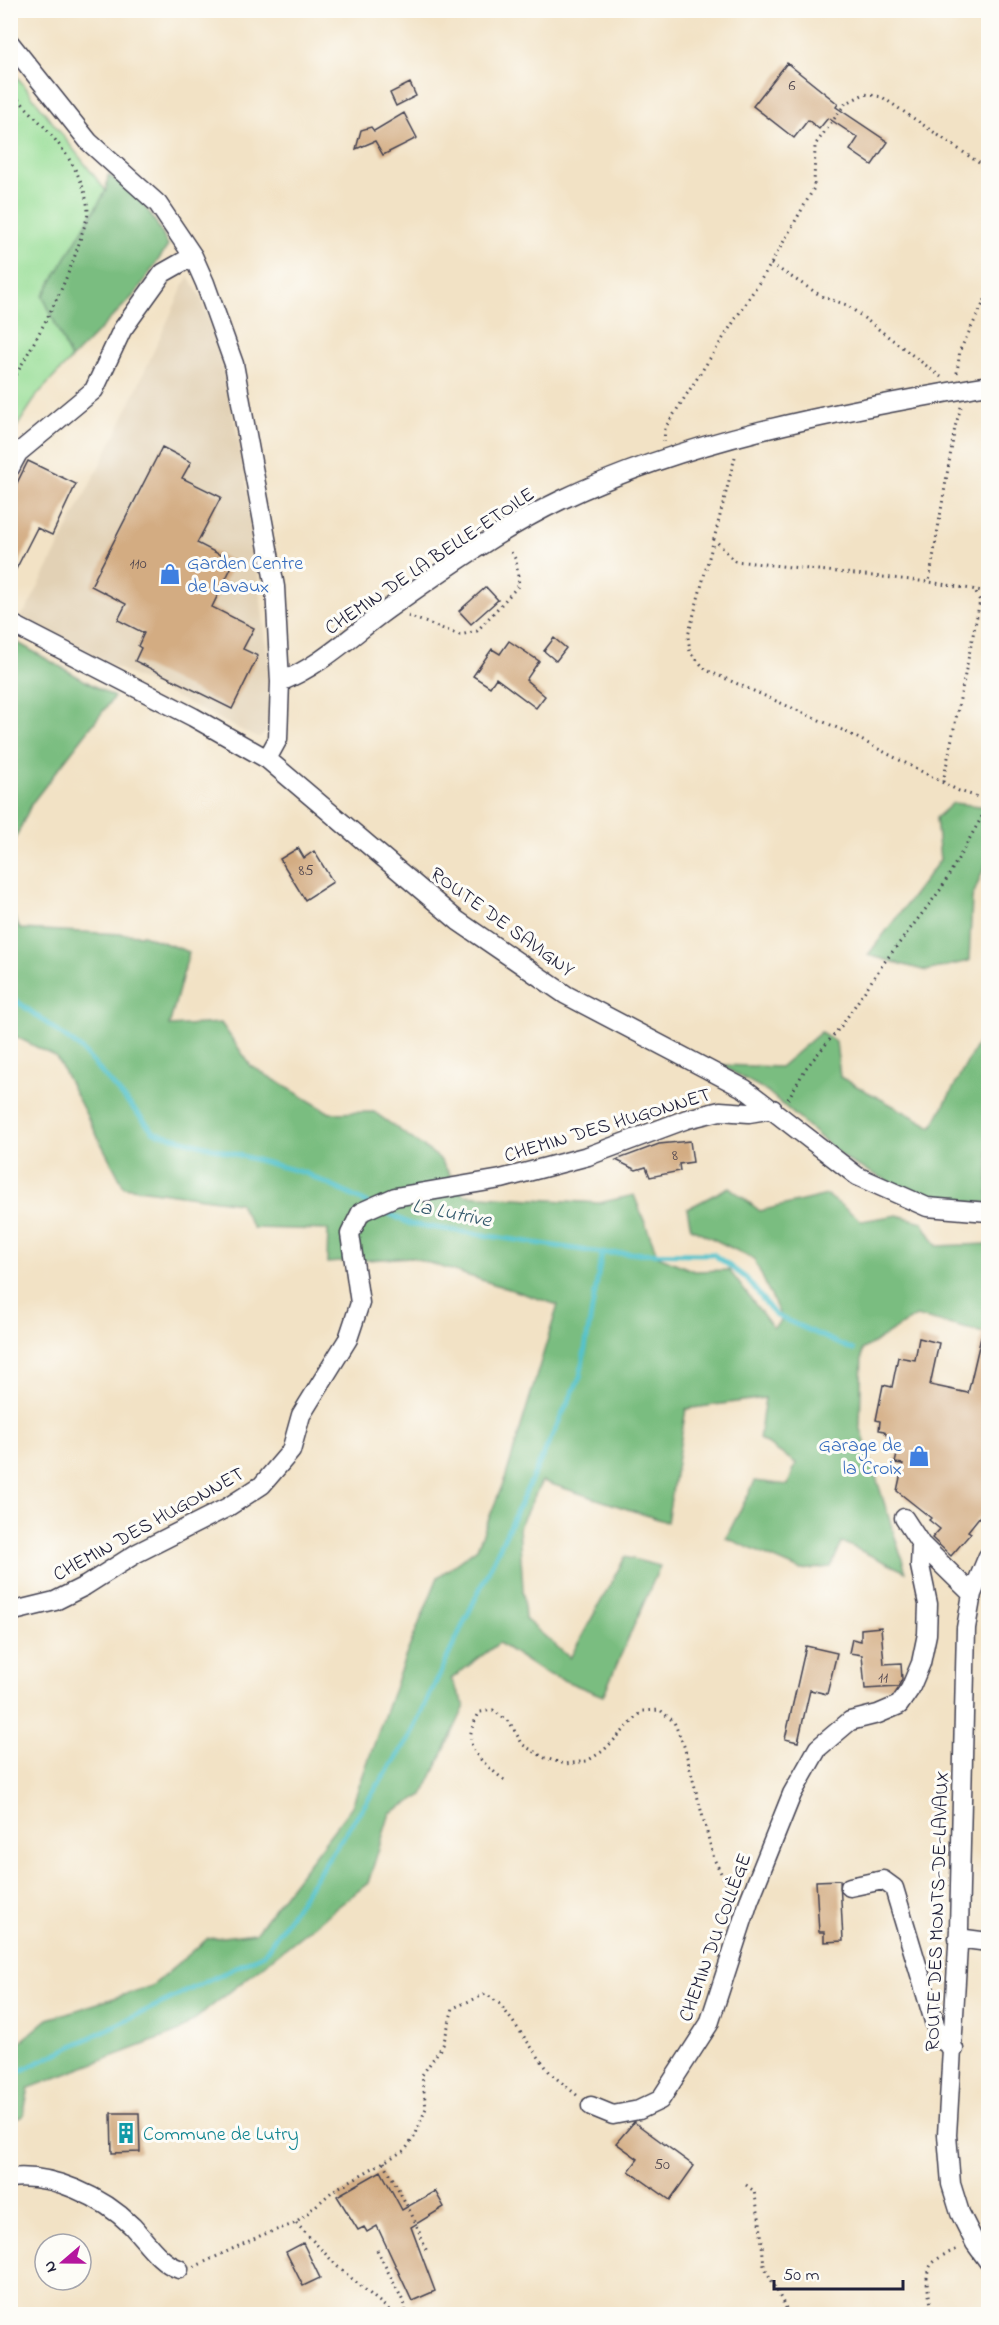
<svg xmlns="http://www.w3.org/2000/svg" width="999" height="2325" font-family="'Indie Flower',sans-serif">
	<style>
		.built { fill: #e2d1b5 }
		.green { fill: #98de97; stroke: #5d8069; stroke-width: 1.5 }
		.forest { fill: #7abd80; stroke: #4e705e; stroke-width: 1.5 }
		.lines { fill: none; stroke-linecap: round; stroke-linejoin: round }
		.stream { stroke: #55c2cb; stroke-width: 5 }
		.building { fill: #d3ac82 }
		.minor-casing { stroke: #413f50; stroke-width: 21 }
		.path { stroke: #413f50; stroke-width: 3; stroke-dasharray: 1.5 4.5; stroke-linecap: butt }
		.minor { stroke: #fff; stroke-width: 18 }
		.labels { text-anchor: middle; stroke-width: 6; stroke-linejoin: round; paint-order: stroke }
		.number-label { font-size: 16px; fill: #4e444d }
		.street-label { font-size: 20px; fill: #22223b; stroke: #fdfcf7 }
		.shop-label { font-size: 20px; fill: #366cbe; stroke: #fdfcf7; text-anchor: start }
		.culture-label { font-size: 20px; fill: #0d838f; stroke: #fdfcf7; text-anchor: start }
		.water-label { font-size: 21px; font-style: italic; fill: #345a6d; stroke: #fdfcf7 }
	</style>
	<rect width="100%" height="100%" fill="#fdfcf7"/>
	<filter id="ink" filterUnits="userSpaceOnUse"><feTurbulence type="fractalNoise" baseFrequency=".0167" numOctaves="2"/><feDisplacementMap in="SourceGraphic" scale="12" xChannelSelector="R" yChannelSelector="G"/><feConvolveMatrix kernelMatrix="1 2 1 2 8 2 1 2 1" color-interpolation-filters="sRGB"/></filter>
	<filter id="wash" filterUnits="userSpaceOnUse"><feTurbulence type="fractalNoise" baseFrequency=".008" numOctaves="4" result="noise"/><feDisplacementMap in="SourceGraphic" scale="24" xChannelSelector="R" yChannelSelector="G"/><feGaussianBlur stdDeviation="1.35" result="paint"/><feColorMatrix in="noise" values="0 0 0 0 0 0 0 0 0 0 0 0 0 0 0 0 0 1.4 0 .05"/><feComposite in="paint" operator="in"/></filter>
	<g filter="url(#wash)">
		<rect width="100%" height="100%" fill="#f2e2c5"/>
		<path class="built" d="M188,276L201,297L221,357L245,470L269,666V719L265,733L259,737L253,736L18,618L27,609L120,425Z"/>
		<path class="green" d="M11,69L106,191L43,296L71,359L38,394L11,436Z"/>
		<path class="forest" d="M108,175C137,190 155,217 168,246L135,294L71,359L43,296L106,191Z
			M11,639L114,697L32,803L11,848Z
			M953,803L988,807V858L972,898L969,961L926,971L868,955L940,860L936,818Z
			M10,908L20,929L143,935L189,952L169,1026L221,1023L251,1066L330,1113L374,1112L439,1158L464,1195L599,1203L634,1195L658,1256L694,1271L729,1270L773,1328L782,1320L754,1259L691,1228L687,1209L729,1187L760,1211L827,1195L862,1221L897,1215L922,1222L937,1246L988,1244V1334L916,1316L862,1350L860,1426L906,1572L842,1542L831,1567L800,1570L726,1538L755,1481L788,1485L796,1463L759,1439L765,1398L686,1409L667,1522L542,1481L519,1527L525,1619L570,1658L625,1557L660,1566L603,1696L543,1672L499,1643L451,1679L465,1706L423,1795L390,1813L368,1883L180,2031L29,2088L23,2116L11,2121V2050L48,2019L152,1986L207,1939L255,1933L352,1806L404,1660L438,1577L477,1548L506,1476L558,1305L411,1257L327,1263L328,1230L253,1228L239,1203L124,1187L56,1057L11,1034Z
			M988,1024V1203L926,1200L848,1161L767,1091L720,1065L780,1067L821,1032L836,1042L840,1077L932,1127Z"/>
		<g class="lines">
			<path class="stream" d="M10,996L80,1048L154,1132L305,1173L369,1204
				M380,1209L410,1224L602,1253L713,1254L746,1278L775,1315L853,1350
				M10,2076L264,1954L409,1739L580,1377L602,1253"/>
		</g>
		<g id="blocks">
			<path class="building" d="M787,63L838,104L836,107L888,142L872,165L850,150L858,138L828,118L819,129L808,120L794,138L753,106Z
				M410,83L416,96L396,106L390,93Z
				M404,113L417,138L383,155L375,141L356,149L361,130L371,127L374,131Z
				M162,447L191,462L182,478L221,497L197,543L234,562L212,607L254,628L243,649L258,656L232,709L135,661L141,648L138,646L144,633L118,620L126,604L91,586Z
				M28,461L76,484L52,535L37,528L10,581V497Z
				M486,587L498,600L471,624L459,611Z
				M554,638L566,648L556,661L544,651Z
				M509,641L539,661L526,680L545,696L536,708L496,678L490,687L473,676L492,649L500,654Z
				M298,848L304,858L314,851L333,882L305,900L280,859Z
				M690,1141L693,1162L679,1164L680,1171L650,1177L646,1167L636,1170L616,1160L659,1144Z
				M983,1329L988,1330V1506L968,1531L971,1533L951,1556L932,1538L940,1529L929,1520L931,1518L897,1491L903,1464L895,1463L899,1446L892,1444L884,1431L879,1430L880,1421L876,1420L883,1385L892,1387L898,1357L915,1360L919,1338L939,1343L930,1385L968,1393Z
				M881,1627L884,1664L901,1663L902,1679L898,1687L865,1689L862,1655L849,1653L852,1639L861,1641V1629Z
				M806,1646L837,1653L827,1694L810,1690L798,1742L785,1739Z
				M840,1880L843,1941L824,1942V1932H819L816,1881Z
				M111,2113H139L140,2152L112,2153Z
				M634,2122L694,2166L670,2200L629,2171L638,2159L616,2143Z
				M381,2171L402,2210L435,2191L444,2207L411,2227L435,2291L412,2301L377,2226L367,2232L364,2227L358,2230L337,2196Z
				M303,2243L320,2278L303,2286L286,2252Z"/>
		</g>
	</g>
	<g filter="url(#ink)">
		<use href="#blocks" fill-opacity="0" stroke="#413f50" stroke-width="1.5"/>
		<g class="lines">
			<defs>
				<path id="minor" d="M10,43L89,142L158,204L193,256L205,283L234,364L275,587L280,682L278,739L267,759
					M10,468L18,453L94,390L122,330L163,273L193,256
					M10,623L193,717L267,759L458,921L566,995L745,1089L857,1176L927,1207L988,1212
					M280,682C321,666 353,634 388,609C443,570 501,529 561,500C695,436 844,411 988,385
					M904,1518L921,1544L972,1594
					M988,1556L972,1594L966,1628L959,1929L947,2135L951,2184L960,2213L975,2243L988,2261
					M10,1612L55,1601L85,1586L137,1553L228,1507L262,1485L291,1451L301,1415L348,1339L360,1303L350,1234L361,1212L395,1197L501,1179L588,1156L687,1119L720,1111L749,1113L773,1109
					M850,1887L883,1880L894,1888L939,2038L954,2049
					M958,1938L988,1942
					M591,2106L613,2115L639,2110L660,2100L709,2024L749,1901L792,1794L818,1748L850,1721L878,1714L899,1705L910,1689L921,1663L927,1634L928,1604L920,1566L921,1544
					M10,2178C52,2173 103,2197 132,2226C146,2241 160,2263 179,2269"/>
			</defs>
			<use href="#minor" class="minor-casing"/>
			<path class="path" d="M10,91C42,124 84,163 88,211C88,218 84,227 82,233C67,288 37,336 10,386
				M771,264L823,297L847,305L941,377
				M957,373L960,350L988,294
				M961,407L955,427L929,582L988,592
				M664,442L665,428L771,264L814,188L815,145L845,104L864,94L882,97L988,169
				M735,457L714,539L735,561L929,582
				M714,539L688,636L690,652L706,670L842,730L959,791L988,800
				M408,616L460,635L477,631L519,585L516,560L509,549
				M943,782L980,601L974,589
				M788,1099L806,1068L842,1025L883,964L941,889L988,806
				M504,1780C478,1758 458,1746 480,1712L493,1710L510,1723L523,1745L545,1758L565,1764L587,1761L603,1751L643,1711L660,1710L674,1722L684,1746L714,1859L726,1883L734,1891
				M384,2162L414,2219L427,2252
				M746,2185L754,2191L760,2222L764,2266L789,2314
				M296,2223L338,2267L394,2314
				M377,2250L405,2305L406,2314
				M194,2267L262,2235L296,2223L334,2190L405,2150L415,2136L426,2108L422,2075L443,2045L453,2008L486,1994L500,2004L551,2074L578,2096
				M933,2314C926,2277 917,2264 958,2249"/>
			<use href="#minor" class="minor"/>
		</g>
	</g>
	<defs>
		<symbol id="shop-bare" viewBox="-9 -9 18 18"><path d="M-5-2.5h2.3a2.7 3.5 0 0 1 5.4 0H5L5.5 6h-11ZM-1.5-2.5h3a1.5 2.3 0 0 0-3 0Z" fill="#3f7fe0" stroke="#fdfcf7" stroke-width="2.5" paint-order="stroke"/></symbol>
		<symbol id="building-bare" viewBox="-9 -9 18 18"><path d="M-4-6H4V6H1V3H-1V6H-4ZM-2.5-4.3h1.7v1.8h-1.7ZM.8-4.3h1.7v1.8H.8ZM-2.5-1h1.7V.8h-1.7ZM.8-1h1.7V.8H.8Z" fill="#0f9aa8" stroke="#fdfcf7" stroke-width="2.5" paint-order="stroke"/></symbol>
	</defs>
	<g fill-rule="evenodd">
		<use href="#shop-bare" x="155" y="559" width="30" height="30"/>
		<use href="#shop-bare" x="904" y="1441" width="30" height="30"/>
		<use href="#building-bare" x="111" y="2118" width="30" height="30"/>
	</g>
	<g class="labels">
		<g class="number-label">
			<text x="792" y="90">6</text>
			<text x="138" y="568">110</text>
			<text x="306" y="875">85</text>
			<text x="675" y="1160">8</text>
			<text x="883" y="1682">11</text>
			<text x="662" y="2169">50</text>
		</g>
		<g class="street-label">
			<text transform="translate(429 560) rotate(-34)" y="7">CHEMIN DE LA BELLE-ETOILE</text>
			<text transform="translate(503 921) rotate(36)" y="7">ROUTE DE SAVIGNY</text>
			<text transform="translate(607 1124) rotate(-17)" y="7">CHEMIN DES HUGONNET</text>
			<text transform="translate(148 1523) rotate(-29)" y="7">CHEMIN DES HUGONNET</text>
			<text transform="translate(936 1911) rotate(-88)" y="7">ROUTE DES MONTS-DE-LAVAUX</text>
			<text transform="translate(714 1937) rotate(-70)" y="7">CHEMIN DU COLLÈGE</text>
		</g>
		<g class="shop-label">
			<text x="187" y="569">Garden Centre<tspan x="187" dy="23">de Lavaux</tspan></text>
			<text x="902" y="1451" text-anchor="end">Garage de<tspan x="902" dy="23">la Croix</tspan></text>
		</g>
		<g class="culture-label">
			<text x="143" y="2140">Commune de Lutry</text>
		</g>
		<g class="water-label">
			<text transform="translate(452 1212) rotate(11)" y="7">La Lutrive</text>
		</g>
	</g>
	<rect width="999" height="2325" fill="none" stroke="#fdfcf7" stroke-width="36"/>
	<g transform="translate(63 2262) rotate(250)"><circle r="28" fill="#fdfcf7" stroke="#a5a5ac" stroke-width="1.5"/>
	<path d="M0-4.5L10 22L0 15L-10 22Z" fill="#b5179e"/>
	<text y="-9" font-size="16" font-weight="bold" text-anchor="middle" fill="#22223b">N</text>
	</g>
	<path d="M774 2280v9h129v-9" fill="none" stroke="#22223b" stroke-width="3"/>
	<text x="783" y="2280" font-size="18" fill="#22223b" stroke="#fdfcf7" stroke-width="4.5" paint-order="stroke">50 m</text>
</svg>
